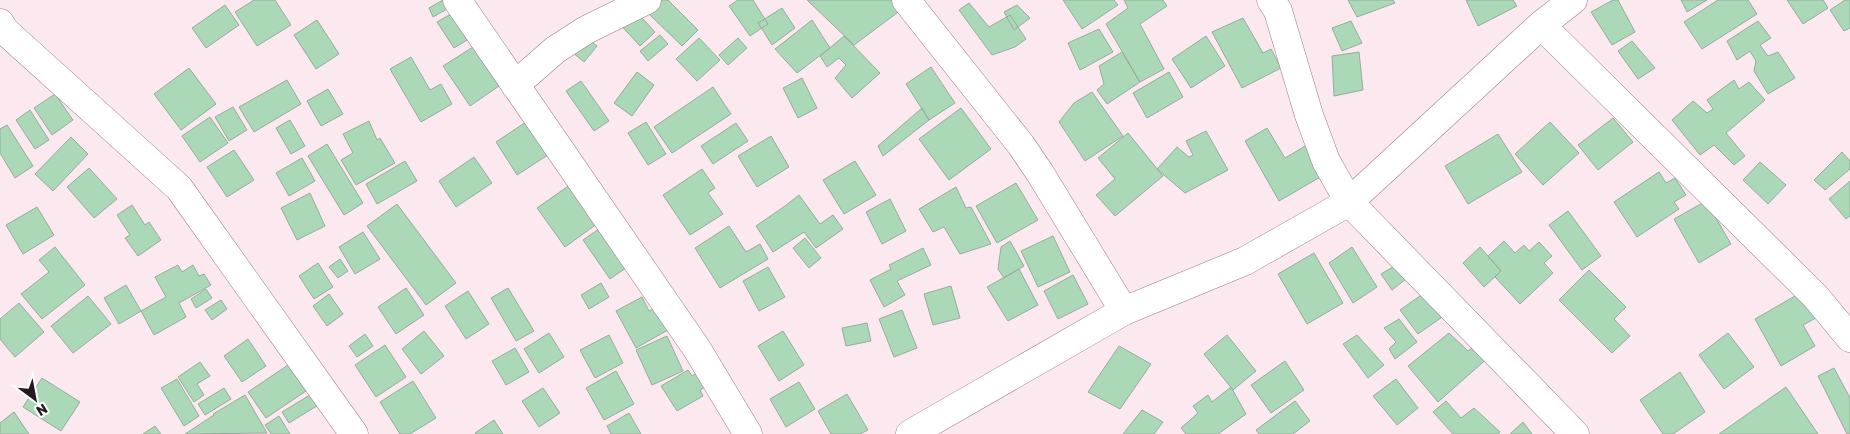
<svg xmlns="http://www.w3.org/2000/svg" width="1850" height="434" font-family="Rubik,sans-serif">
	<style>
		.building { fill: #abd9b8; stroke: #95ac9b }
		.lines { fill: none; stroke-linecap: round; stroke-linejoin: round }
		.street-casing { stroke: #9a7f89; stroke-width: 29 }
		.street { stroke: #fff; stroke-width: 28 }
	</style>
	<rect width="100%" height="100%" fill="#fce9f0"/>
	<path class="building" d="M254,0H275L291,25L257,46L235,12Z
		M443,0L447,9L433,17L429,8Z
		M660,0H668L698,30L682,46L648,13Z
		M738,0H753L768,24L750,36L729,6Z
		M807,0H905L909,4L854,45Z
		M1063,0H1114L1118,5L1082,29Z
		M1124,0H1163L1167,6L1140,24L1164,69L1140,82L1106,24L1128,8Z
		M1348,0H1393L1395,3L1357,17Z
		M1466,0H1513L1517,6L1478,26Z
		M1613,0H1618L1635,32L1612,45L1591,12Z
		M1681,0H1707L1687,12Z
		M1718,0H1748L1757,14L1702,49L1684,22Z
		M1787,0H1823L1828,8L1803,24Z
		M1845,0H1850V28L1844,31L1830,10Z
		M969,3L989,27L1010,15L1026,39L1015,47L992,55L959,10Z
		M225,5L239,25L206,48L192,28Z
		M630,5L655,32L640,46L615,19Z
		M1017,5L1030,18L1014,30L1004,12Z
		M782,8L795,28L772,45L758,23Z
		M451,14L467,40L454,48L437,22Z
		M1243,18L1263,53L1271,49L1281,68L1242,88L1212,32Z
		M317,20L339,54L316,69L294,35Z
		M812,20L830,48L797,73L775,49Z
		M1351,21L1362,43L1342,51L1332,28Z
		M1758,21L1771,38L1760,45L1768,56L1778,52L1795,78L1768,94L1754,71L1756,61L1750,51L1737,60L1727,41Z
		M1099,29L1113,52L1080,70L1068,43Z
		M584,35L597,46L584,62L571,51Z
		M660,35L668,44L648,61L640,51Z
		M844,36L880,73L852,98L835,78L846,65L839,58L827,67L820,56Z
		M1206,36L1225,66L1191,88L1172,59Z
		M699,38L720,60L697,81L676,59Z
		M738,38L747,48L728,65L719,55Z
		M1632,41L1655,68L1638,79L1618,51Z
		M473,47L499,86L470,106L443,66Z
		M1122,52L1140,82L1107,104L1097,90L1104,84L1099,66Z
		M1359,52L1363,90L1334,96L1332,56Z
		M411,57L430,90L441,84L452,104L421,122L390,69Z
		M931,67L955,103L929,120L906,84Z
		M189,68L216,104L181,130L154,94Z
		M637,72L654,85L632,116L614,103Z
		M1169,72L1183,97L1147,118L1133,93Z
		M802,78L817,108L798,118L783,88Z
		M287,80L301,104L254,132L239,107Z
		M1734,80L1739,89L1749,82L1765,100L1726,133L1745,156L1734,165L1714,145L1700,155L1672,120L1693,101L1707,113L1713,109L1707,100Z
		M581,81L609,121L594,131L566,91Z
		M713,87L731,114L672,153L654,127Z
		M328,89L343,114L321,126L307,101Z
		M1092,92L1123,136L1085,161L1059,122L1074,103Z
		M55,94L73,120L52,135L34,108Z
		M233,107L247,130L229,141L215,117Z
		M922,108L929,120L883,156L878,146Z
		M961,108L991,149L949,180L919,139Z
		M30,110L49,140L35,149L16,120Z
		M210,117L228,143L200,162L182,136Z
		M1613,118L1633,142L1598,170L1578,145Z
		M290,120L305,146L291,154L276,128Z
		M529,120L551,153L517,175L496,142Z
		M369,121L377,140L380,138L395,163L356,185L341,160L353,153L343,134Z
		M646,122L666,154L648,165L628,133Z
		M1550,122L1579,153L1543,185L1515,154Z
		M736,123L748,141L713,164L701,146Z
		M7,125L33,166L15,178L0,153V129Z
		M1267,128L1285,158L1312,142L1329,172L1279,201L1245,141Z
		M1206,131L1228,170L1185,193L1157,169L1177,147L1189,157L1193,155L1186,141Z
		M1128,133L1163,176L1115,216L1096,195L1115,179L1098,158Z
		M1498,134L1522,172L1468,204L1445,166Z
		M771,136L789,167L757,187L738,156Z
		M71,137L88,154L53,191L35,174Z
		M327,144L363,203L344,215L308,156Z
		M234,150L254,180L227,197L207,167Z
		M1842,152L1850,161V169L1825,190L1814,180Z
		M474,157L492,183L456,207L439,181Z
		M302,158L315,181L289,196L276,173Z
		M405,161L417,181L377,204L366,184Z
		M855,161L876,195L844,214L823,180Z
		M1760,162L1786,185L1768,204L1743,180Z
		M89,168L117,199L94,218L67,187Z
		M702,169L715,188L708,193L723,214L690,235L663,195Z
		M1659,172L1666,183L1675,178L1686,195L1674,202L1679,209L1637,237L1614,202Z
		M1850,181V216L1846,219L1829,199Z
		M574,182L601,221L565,247L537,208Z
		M1016,183L1038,220L997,243L976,206Z
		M956,187L966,208L971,207L991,244L960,254L944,227L933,232L919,209Z
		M310,193L325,226L297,240L281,208Z
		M799,195L820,224L833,215L843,229L816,248L804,232L773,252L756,226L785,206Z
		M890,199L906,231L882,244L866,212Z
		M1706,201L1731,244L1699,263L1674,219Z
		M397,204L456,283L426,305L367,226Z
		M132,205L145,225L149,222L161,240L138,256L125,238L130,235L117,215Z
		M37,207L54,235L23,254L6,225Z
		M1568,211L1601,256L1582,270L1549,225Z
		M606,224L633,263L610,279L583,240Z
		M729,226L746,252L760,244L768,259L720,288L695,248Z
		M363,232L380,259L355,274L339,247Z
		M1053,236L1070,272L1038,287L1021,251Z
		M805,238L821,258L809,268L793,248Z
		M1010,241L1024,266L1004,278L998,269L1001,247Z
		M1504,241L1515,253L1524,245L1529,251L1539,242L1552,256L1544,263L1553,273L1520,304L1495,277L1501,271L1488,256Z
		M55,247L85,285L42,319L21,294L49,272L39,260Z
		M1352,247L1377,287L1353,303L1329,263Z
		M1480,247L1501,271L1484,287L1463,263Z
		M923,248L931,265L897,281L905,295L884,307L870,280L891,269L889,265Z
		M1314,253L1343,303L1307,324L1278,274Z
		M340,259L348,271L338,278L329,267Z
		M1401,262L1411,275L1392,290L1381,274Z
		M318,263L333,287L314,299L299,276Z
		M178,265L182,272L193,265L199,276L204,274L211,285L179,303L186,317L154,335L141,311L166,297L155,277Z
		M768,267L785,297L759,311L743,281Z
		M1019,269L1038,305L1008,321L987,287Z
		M1589,270L1626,307L1614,319L1630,336L1612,353L1559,300Z
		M1073,275L1088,304L1058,319L1044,291Z
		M601,283L609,297L589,309L581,295Z
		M126,285L141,311L119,324L104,298Z
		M951,286L960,318L933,325L924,294Z
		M406,288L424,315L396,334L378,307Z
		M508,288L534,331L516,341L491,298Z
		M206,289L212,298L196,308L191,299Z
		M468,291L489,324L466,339L445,306Z
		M1427,291L1445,315L1418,334L1400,310Z
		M1802,292L1816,318L1803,325L1815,346L1781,366L1755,319Z
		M329,294L343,314L327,326L313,306Z
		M88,296L111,324L73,353L51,326Z
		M642,297L649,311L663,304L675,326L636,348L616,311Z
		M221,300L227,309L212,320L205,310Z
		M19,303L44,332L15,357L0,339V319Z
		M902,310L917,348L894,357L879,319Z
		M1399,319L1417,342L1395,359L1389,349L1396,342L1384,328Z
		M867,323L871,341L846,346L842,328Z
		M424,331L444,356L421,374L402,349Z
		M783,331L804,365L779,381L758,346Z
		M549,333L564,357L539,373L524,349Z
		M1449,333L1468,351L1479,343L1490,356L1438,402L1408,366Z
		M1728,333L1754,367L1724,389L1699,355Z
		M365,334L373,346L357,357L349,346Z
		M609,335L623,363L595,378L580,350Z
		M1227,335L1256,371L1233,390L1204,354Z
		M1357,335L1384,365L1368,378L1343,344Z
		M667,336L683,371L652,385L636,350Z
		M248,339L266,366L242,382L224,356Z
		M385,345L406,377L376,397L355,365Z
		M1119,346L1151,364L1120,409L1088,392Z
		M515,348L529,372L506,385L492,361Z
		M1285,361L1304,390L1271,413L1251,385Z
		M200,362L210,376L197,384L204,395L194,402L178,377Z
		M288,365L306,391L266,418L248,392Z
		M705,368L713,382L700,390L703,396L677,411L661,386L688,370L692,376Z
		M1834,368L1850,398V434H1847L1818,376Z
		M616,371L634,404L604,420L586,388Z
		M1680,372L1705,412L1673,434H1663L1640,400Z
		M42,378L80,402L61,431L23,407Z
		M177,379L199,416L184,426L161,388Z
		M1396,379L1418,408L1397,425L1373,396Z
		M413,381L436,418L410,434H400L380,402Z
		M799,382L815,409L786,427L770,399Z
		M1231,387L1246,414L1218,434H1186L1181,428L1198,413L1193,406L1208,395L1212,402Z
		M1786,387L1818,434H1719Z
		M224,388L231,399L205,415L198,404Z
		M543,388L560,413L539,427L522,401Z
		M313,393L320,404L289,423L282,412Z
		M847,394L868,430L860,434H831L818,411Z
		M245,395L267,433L185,434L214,415L213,414Z
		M1295,401L1310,421L1293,434H1259L1256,430Z
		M1446,401L1461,418L1474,408L1500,432L1498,434H1453L1433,412Z
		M1142,410L1163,422L1154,434H1123Z
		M14,412L29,434H0V423Z
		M629,413L641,434H611L607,426Z
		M279,416L290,434H271L265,425Z
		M494,420L503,434H476L475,433Z
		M1523,422L1532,434H1510Z
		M155,426L161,434H143Z"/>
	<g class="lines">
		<defs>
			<path id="street" d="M457,0L697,349L748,434
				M906,0L1021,145L1040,173L1124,311
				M1271,0L1278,11L1309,115L1326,161L1349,202L1575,434
				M0,23L5,31L179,188L354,434
				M1541,25L1816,297L1850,338
				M515,85L555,50L586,30L647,0
				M910,434L1124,311L1245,261L1349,202L1541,25L1573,0"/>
		</defs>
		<use href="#street" class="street-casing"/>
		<use href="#street" class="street"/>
	</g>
	<g transform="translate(35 399) rotate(148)" stroke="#ffffff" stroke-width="4" paint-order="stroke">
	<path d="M0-4L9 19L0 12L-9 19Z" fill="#251a1e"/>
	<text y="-8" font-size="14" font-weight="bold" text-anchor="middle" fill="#251a1e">N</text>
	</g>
</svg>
